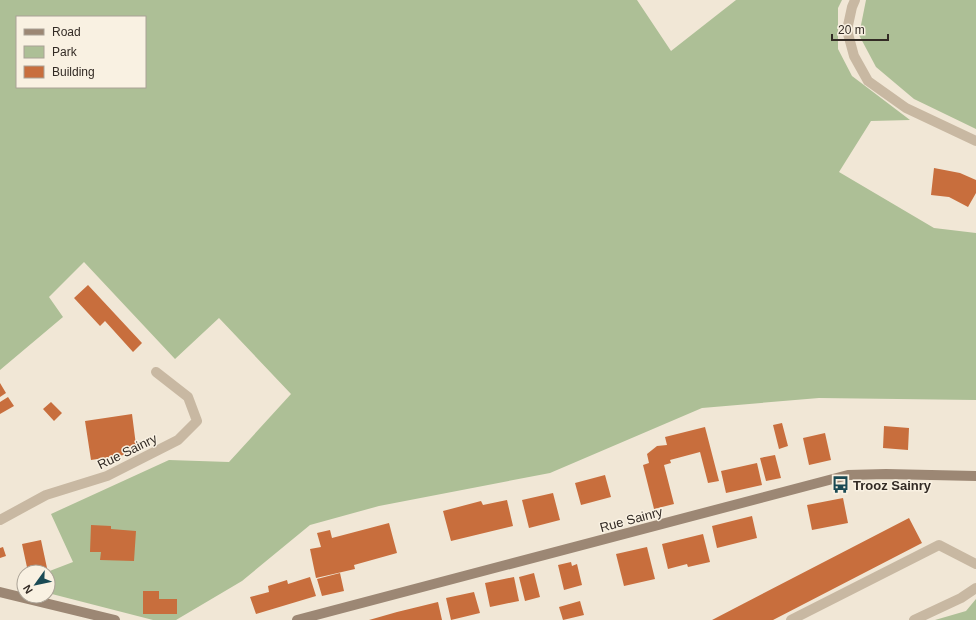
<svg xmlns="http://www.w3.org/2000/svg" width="976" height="620" font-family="Helvetica,sans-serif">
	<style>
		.green { fill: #adbf96; fill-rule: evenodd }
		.building { fill: #c86e3d }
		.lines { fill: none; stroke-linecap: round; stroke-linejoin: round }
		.lane { stroke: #c8b8a2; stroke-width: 10 }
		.street { stroke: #c8b8a2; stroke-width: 10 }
		.secondary { stroke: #9c8774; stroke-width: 10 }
		.labels { text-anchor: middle; stroke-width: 3; stroke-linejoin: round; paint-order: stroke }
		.street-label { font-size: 13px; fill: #332b25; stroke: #f9f1e2 }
		.poi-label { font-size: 13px; font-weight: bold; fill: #332b25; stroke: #f9f1e2; text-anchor: start }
	</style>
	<rect width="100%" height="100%" fill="#f1e7d6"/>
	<path class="green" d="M0,0H637L671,51L736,0H842L838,8V49L852,76L910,120L871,121L839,172L934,228L976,233V400L819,398L702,408L550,473L379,506L310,525L242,581L176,620H153L48,593L47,572L73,562L51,514L169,460L229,462L291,394L219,318L175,359L84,262L49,297L63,317L0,370ZM17,17H145V87H17Z
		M866,0H976V129L914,99L876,67L859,35Z
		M976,599V620H935L966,611Z"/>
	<path class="building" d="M934,168L960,173L976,180V193L968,207L949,197L931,195Z
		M88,285L142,343L133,352L105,321L100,326L74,298Z
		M0,383L6,393L0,397Z
		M8,397L14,406L0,414V402Z
		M51,402L62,413L54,421L43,409Z
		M132,414L137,453L91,460L85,421Z
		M782,423L788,446L779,449L773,425Z
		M884,426L909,428L908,450L883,448Z
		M705,427L719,481L708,483L700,452L670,460L671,463L664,465L674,504L654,509L643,465L649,463L647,454L657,446L667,445L665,437Z
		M825,433L831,460L809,465L803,438Z
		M775,455L781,478L766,481L760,458Z
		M757,463L762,485L726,493L721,471Z
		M605,475L611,497L581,505L575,483Z
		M553,493L560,520L529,528L522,500Z
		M843,498L848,523L812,530L807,505Z
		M507,500L513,526L451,541L443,511L481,501L483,505Z
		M752,516L757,538L717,548L712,526Z
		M909,518L922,543L773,620H712Z
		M389,523L397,553L354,565L355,569L316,578L310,549L321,547L317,533L330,530L332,538Z
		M91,525L111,526V529L136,531L134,561L100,560L101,552H90Z
		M703,534L710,562L688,567L687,564L668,569L662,544Z
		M41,540L47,568L28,572L22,544Z
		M3,547L6,556L0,558V548Z
		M647,547L655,579L624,586L616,554Z
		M571,562L572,566L577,564L582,585L564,590L558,565Z
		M340,573L344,591L322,596L317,579Z
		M534,573L540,597L525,601L519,577Z
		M310,577L316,596L256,614L250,597L269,592L268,586L287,580L288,584Z
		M514,577L519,601L490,607L485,583Z
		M143,591H159V599H177V614H143Z
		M474,592L480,613L451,620L446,598Z
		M580,601L584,615L563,620L559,607Z
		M438,602L442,620H369L397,612Z"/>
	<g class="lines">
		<path class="lane" d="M791,620L939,545L976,564"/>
		<path class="street" d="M855,0L852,7L847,30L854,56L868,81L906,108L976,141
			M0,520L46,495L107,476L178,440L197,421L188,397L156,372
			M914,620L961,598L976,588"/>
		<path class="secondary" d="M0,592L115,620
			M297,620L848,475L886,474L976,476"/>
	</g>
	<defs>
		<symbol id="bus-bare" viewBox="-9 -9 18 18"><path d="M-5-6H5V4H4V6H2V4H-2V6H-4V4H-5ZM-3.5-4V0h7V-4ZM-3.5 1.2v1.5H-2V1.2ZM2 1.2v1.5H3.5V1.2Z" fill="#1a4a54" stroke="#f9f1e2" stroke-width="2.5" paint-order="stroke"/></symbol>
	</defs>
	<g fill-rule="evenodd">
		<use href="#bus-bare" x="828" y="472" width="25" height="25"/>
	</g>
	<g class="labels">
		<g class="street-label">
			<text transform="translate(127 451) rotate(-26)" y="5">Rue Sainry</text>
			<text transform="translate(631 519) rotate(-15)" y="5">Rue Sainry</text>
		</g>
		<g class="poi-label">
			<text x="853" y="490">Trooz Sainry</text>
		</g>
	</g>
	<rect x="16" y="16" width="130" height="72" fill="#f9f1e2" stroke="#aaa296"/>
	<rect x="24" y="29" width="20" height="6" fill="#9c8774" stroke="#aaa296"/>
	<text x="52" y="36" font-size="12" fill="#332b25">Road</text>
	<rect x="24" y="46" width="20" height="12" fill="#adbf96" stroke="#aaa296"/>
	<text x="52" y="56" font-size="12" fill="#332b25">Park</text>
	<rect x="24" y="66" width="20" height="12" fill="#c86e3d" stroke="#aaa296"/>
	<text x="52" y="76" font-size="12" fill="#332b25">Building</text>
	<g transform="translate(36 584) rotate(237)"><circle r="19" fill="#f9f1e2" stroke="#aaa296"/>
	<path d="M0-3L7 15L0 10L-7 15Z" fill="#1a4a54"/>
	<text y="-6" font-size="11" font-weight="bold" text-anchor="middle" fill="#332b25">N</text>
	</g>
	<path d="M832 34v6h56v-6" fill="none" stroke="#332b25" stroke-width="2"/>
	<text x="838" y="34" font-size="12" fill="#332b25" stroke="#f9f1e2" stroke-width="3" paint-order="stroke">20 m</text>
</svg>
